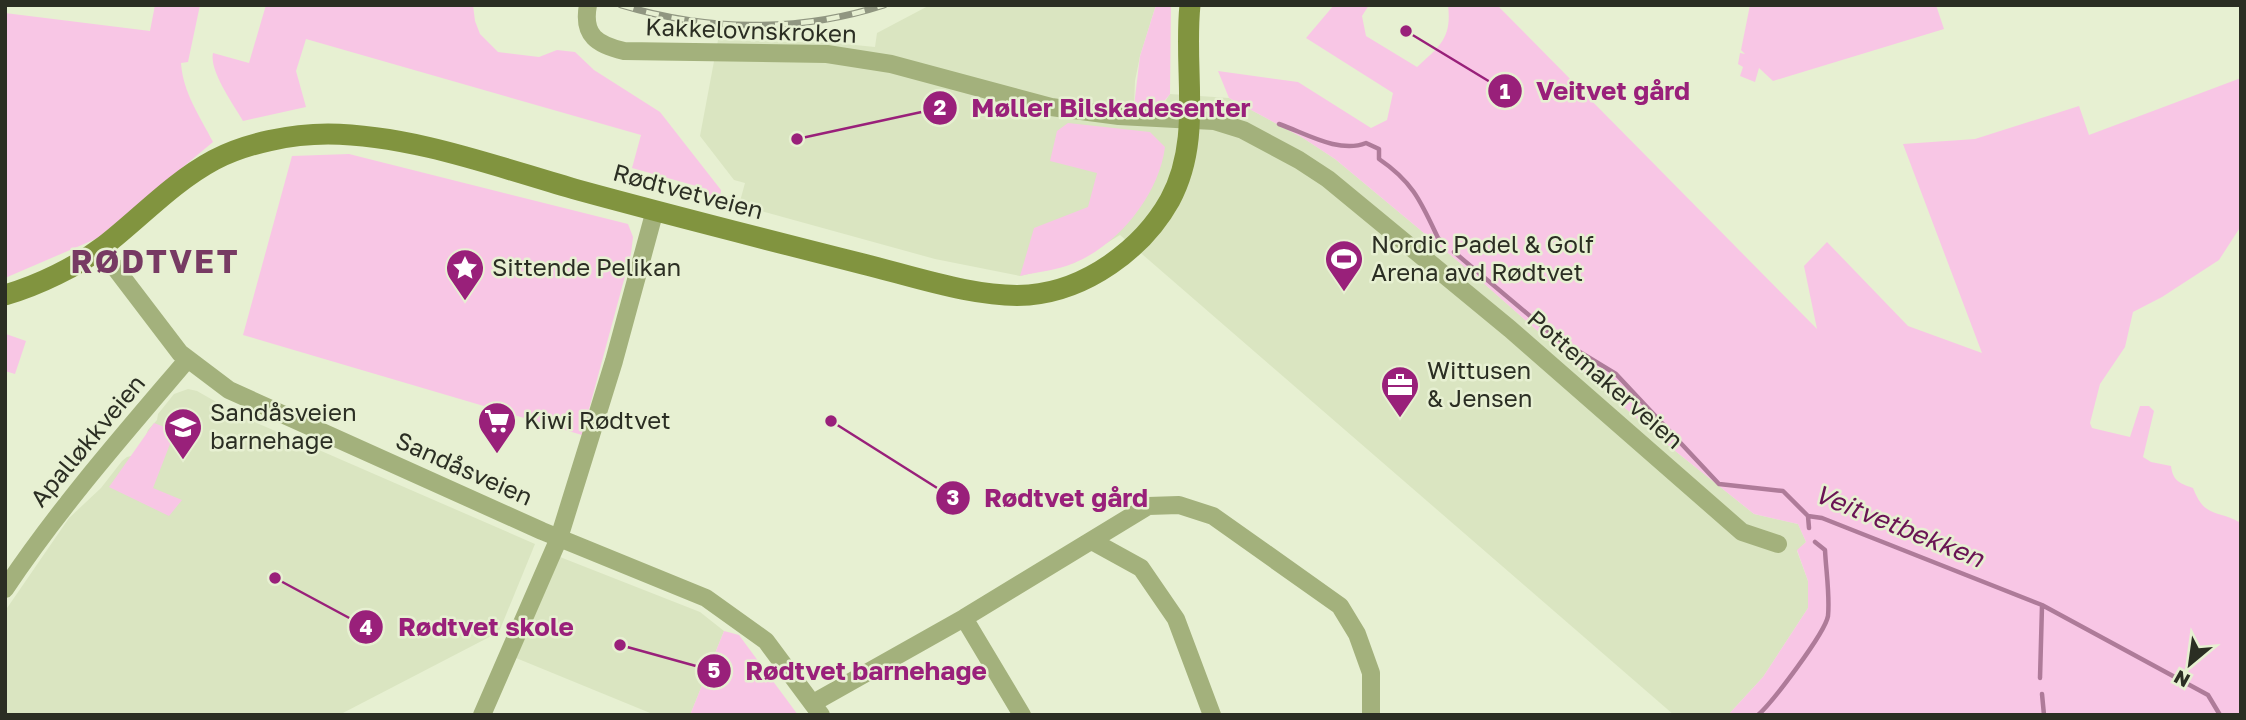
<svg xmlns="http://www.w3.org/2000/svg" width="2246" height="720" font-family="'Golos Text',sans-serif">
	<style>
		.built { fill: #dae5c1 }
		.green { fill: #f8c6e5 }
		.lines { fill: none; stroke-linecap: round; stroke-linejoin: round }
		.stream { stroke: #ae7b99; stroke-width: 4.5 }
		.street { stroke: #a3b17c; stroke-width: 18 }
		.secondary { stroke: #81943f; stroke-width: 21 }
		.rail-casing { stroke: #909681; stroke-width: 7 }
		.rail { stroke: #e7f0d2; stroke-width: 4.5; stroke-dasharray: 13; stroke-linecap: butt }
		.labels { text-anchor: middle; stroke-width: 5; stroke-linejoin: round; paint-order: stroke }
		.street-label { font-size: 24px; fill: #2b2e23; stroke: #e7f0d2 }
		.poi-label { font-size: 24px; fill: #2b2e23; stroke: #e7f0d2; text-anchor: start }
		.water-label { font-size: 26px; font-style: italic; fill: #6a1454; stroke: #e7f0d2 }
		.district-label { font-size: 32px; font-weight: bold; letter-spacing: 2px; fill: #773a63; stroke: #e7f0d2 }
		.leader { fill: none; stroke: #99207a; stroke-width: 2.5 }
		.callout-dot { fill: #99207a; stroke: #e7f0d2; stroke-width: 2.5 }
		.mark-label { font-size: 21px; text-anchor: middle; font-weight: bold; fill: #fff }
		.callout-label { font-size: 26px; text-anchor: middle; font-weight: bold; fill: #99207a; stroke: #e7f0d2; stroke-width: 5; stroke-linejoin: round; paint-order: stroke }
	</style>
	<rect width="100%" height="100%" fill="#e7f0d2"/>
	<path class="built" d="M930,5H1156L1140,56L1135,81L1134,105L1155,106L1164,103L1170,94L1229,98L1303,138L1335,159L1472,273L1659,438L1754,514L1798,524L1806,542L1797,551L1808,581V608L1763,677L1728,715H1674L1120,235L1074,263L1020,276L935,259L739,205L745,183L734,180L700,136L718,40L835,43L875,47L877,33Z
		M188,389L197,391L241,416L535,544L499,632L339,715H5V611L69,518L101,488L122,461L127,457L139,454L148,430L157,420L158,414L174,394Z
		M560,557L700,612L724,631L690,715H655L516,658Z"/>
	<path class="green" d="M155,5H200L188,62L181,63C183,93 200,116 213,142L98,238L5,278V13L150,31Z
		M266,5H473L475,21L480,34L498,52L539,57L557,50L575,52L594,70L660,112L721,190L720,200L707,196V189L632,168L641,135L306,39L296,71L306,107L243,121C234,105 209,71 213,53L249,63Z
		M1156,5H1171L1170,94C1160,109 1151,106 1134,106L1140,56Z
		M1334,5H1369L1362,16L1366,36L1417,67C1440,46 1452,38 1448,5H1497L1817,329L1804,266L1827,242L1908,326L1982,353L1903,144L1975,139L2079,106L2089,135L2241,78V226L2219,260L2162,297L2133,312L2125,347L2100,384L2090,423L2092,428L2130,437L2140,406H2149L2154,411L2143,457L2151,462L2171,466C2173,481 2179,483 2193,488C2205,519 2217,509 2241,523V715H1728L1763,677L1808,608V581L1797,550L1806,542L1798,524L1754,514L1659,438L1472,273L1335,159L1303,138L1229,98L1218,71L1298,82L1371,128L1387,120L1393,93L1306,38Z
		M1750,5H1936L1944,29L1773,81L1759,68L1755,82L1740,76L1743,67L1738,64L1740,53L1745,54L1741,50Z
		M1068,123L1150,132L1165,147C1159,195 1118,245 1074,263C1058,270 1037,272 1020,276L1034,228L1088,207L1097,173L1050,161L1057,131Z
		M349,154L628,224L633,237L631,254L582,435L243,335L292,156Z
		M6,334L26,341L15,374L5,371Z
		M154,423L175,431L153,488L182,500L169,516L109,487Z
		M724,631L739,635L798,715H690Z"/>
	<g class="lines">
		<path class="stream" d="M1279,124C1305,133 1339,154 1366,143L1379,149V159C1413,182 1421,202 1438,238L1444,243
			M1454,252L1555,337L1616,374L1719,484L1783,491L1808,516L1822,518L2042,605L2208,695L2220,715
			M1808,516L1809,528
			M2040,678L2042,606
			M2042,694L2044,715
			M1758,715C1772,703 1825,633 1828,616C1830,595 1826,571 1825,550L1815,542"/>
		<path class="street" d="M588,5C582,36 598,45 624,51L827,54L891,64L1051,107L1119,116L1214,121L1243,130L1299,160L1328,179L1510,329L1742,532L1778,544
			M100,248L180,353L229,390L542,531L706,598L766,641L821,715
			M1092,541L1141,568L1176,619L1212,715
			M5,589C59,508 124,434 187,360
			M964,618L1022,715
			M813,703L964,618L1148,506L1179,505L1213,516L1340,606L1357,634L1371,673V715
			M482,715L559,538L614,361L655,210"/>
		<path class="secondary" d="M5,295C39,285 76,267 104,246C140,218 173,182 214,160C247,143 291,134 328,134C413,135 497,167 578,190C673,216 768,240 863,264C912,276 978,299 1029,295C1086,290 1142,250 1170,200C1203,139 1183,71 1190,5"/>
		<defs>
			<path id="rail" d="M621,5C707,31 798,33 884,5"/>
		</defs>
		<use href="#rail" class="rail-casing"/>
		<use href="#rail" class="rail"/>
	</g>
	<defs>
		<symbol id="stadium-pin" viewBox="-11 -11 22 30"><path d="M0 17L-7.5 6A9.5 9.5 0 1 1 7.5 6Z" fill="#99207a" stroke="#e7f0d2"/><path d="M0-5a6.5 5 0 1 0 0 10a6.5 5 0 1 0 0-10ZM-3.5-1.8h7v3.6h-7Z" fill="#fff"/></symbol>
		<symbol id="sight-pin" viewBox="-11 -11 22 30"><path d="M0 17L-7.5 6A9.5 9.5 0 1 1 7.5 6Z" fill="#99207a" stroke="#e7f0d2"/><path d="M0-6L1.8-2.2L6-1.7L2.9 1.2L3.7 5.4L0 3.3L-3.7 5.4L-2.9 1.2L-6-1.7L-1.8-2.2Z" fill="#fff"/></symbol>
		<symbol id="office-pin" viewBox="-11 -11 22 30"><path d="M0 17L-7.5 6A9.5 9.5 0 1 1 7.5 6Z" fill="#99207a" stroke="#e7f0d2"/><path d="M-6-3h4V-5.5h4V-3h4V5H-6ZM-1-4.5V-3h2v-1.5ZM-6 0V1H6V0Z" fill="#fff"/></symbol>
		<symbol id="supermarket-pin" viewBox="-11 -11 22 30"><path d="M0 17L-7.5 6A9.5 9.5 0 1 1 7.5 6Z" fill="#99207a" stroke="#e7f0d2"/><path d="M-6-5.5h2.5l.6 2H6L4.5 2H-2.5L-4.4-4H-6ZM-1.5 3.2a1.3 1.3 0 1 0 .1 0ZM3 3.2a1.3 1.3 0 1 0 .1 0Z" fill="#fff"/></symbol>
		<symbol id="school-pin" viewBox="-11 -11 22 30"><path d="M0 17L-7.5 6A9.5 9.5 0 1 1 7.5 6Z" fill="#99207a" stroke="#e7f0d2"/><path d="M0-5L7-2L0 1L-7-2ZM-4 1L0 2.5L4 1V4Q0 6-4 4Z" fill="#fff"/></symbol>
	</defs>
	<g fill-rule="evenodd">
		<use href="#stadium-pin" x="1322" y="237" width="44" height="60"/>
		<use href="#sight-pin" x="443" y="246" width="44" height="60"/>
		<use href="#office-pin" x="1378" y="363" width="44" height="60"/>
		<use href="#supermarket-pin" x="475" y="399" width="44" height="60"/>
		<use href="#school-pin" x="161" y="405" width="44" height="60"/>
	</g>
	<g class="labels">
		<g class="street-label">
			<text transform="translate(751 31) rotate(2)" y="8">Kakkelovnskroken</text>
			<text transform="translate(688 192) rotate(15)" y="8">Rødtvetveien</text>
			<text transform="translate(1605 380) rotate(41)" y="8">Pottemakerveien</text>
			<text transform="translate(88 441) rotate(-50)" y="8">Apalløkkveien</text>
			<text transform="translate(464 469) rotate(24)" y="8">Sandåsveien</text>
		</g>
		<g class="poi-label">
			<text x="1371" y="253">Nordic Padel &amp; Golf<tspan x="1371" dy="28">Arena avd Rødtvet</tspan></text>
			<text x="492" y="276">Sittende Pelikan</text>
			<text x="1427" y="379">Wittusen<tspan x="1427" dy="28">&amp; Jensen</tspan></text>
			<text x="210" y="421">Sandåsveien<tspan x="210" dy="28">barnehage</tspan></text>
			<text x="524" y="429">Kiwi Rødtvet</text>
		</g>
		<g class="water-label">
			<text transform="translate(1899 526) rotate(22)" y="9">Veitvetbekken</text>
		</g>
		<g class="district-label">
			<text x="155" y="273">RØDTVET</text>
		</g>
	</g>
	<path class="leader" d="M1406 31L1505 91M797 139L940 108M831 421L953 498M275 578L366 627M620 645L714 671"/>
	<g class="callout-dot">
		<circle cx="1406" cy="31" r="7"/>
		<circle cx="797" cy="139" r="7"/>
		<circle cx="831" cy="421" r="7"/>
		<circle cx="275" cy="578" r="7"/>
		<circle cx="620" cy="645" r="7"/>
		<circle cx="1505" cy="91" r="18"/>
		<circle cx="940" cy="108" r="18"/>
		<circle cx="953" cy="498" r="18"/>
		<circle cx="366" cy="627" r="18"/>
		<circle cx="714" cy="671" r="18"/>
	</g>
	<g class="mark-label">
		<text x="1505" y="99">1</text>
		<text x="940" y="115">2</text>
		<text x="953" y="505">3</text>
		<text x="366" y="635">4</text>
		<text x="714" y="678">5</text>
	</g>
	<g class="callout-label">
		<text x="1613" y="100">Veitvet gård</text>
		<text x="1111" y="117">Møller Bilskadesenter</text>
		<text x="1066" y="507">Rødtvet gård</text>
		<text x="486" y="636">Rødtvet skole</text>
		<text x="866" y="680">Rødtvet barnehage</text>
	</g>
	<rect width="2246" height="720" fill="none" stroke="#2b2e23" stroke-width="14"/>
	<g transform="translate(2190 664) rotate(209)" stroke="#e7f0d2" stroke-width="5" paint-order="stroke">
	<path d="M0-5L12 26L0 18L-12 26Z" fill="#2b2e23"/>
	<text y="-10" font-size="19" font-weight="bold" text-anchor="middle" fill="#2b2e23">N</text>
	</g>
</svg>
